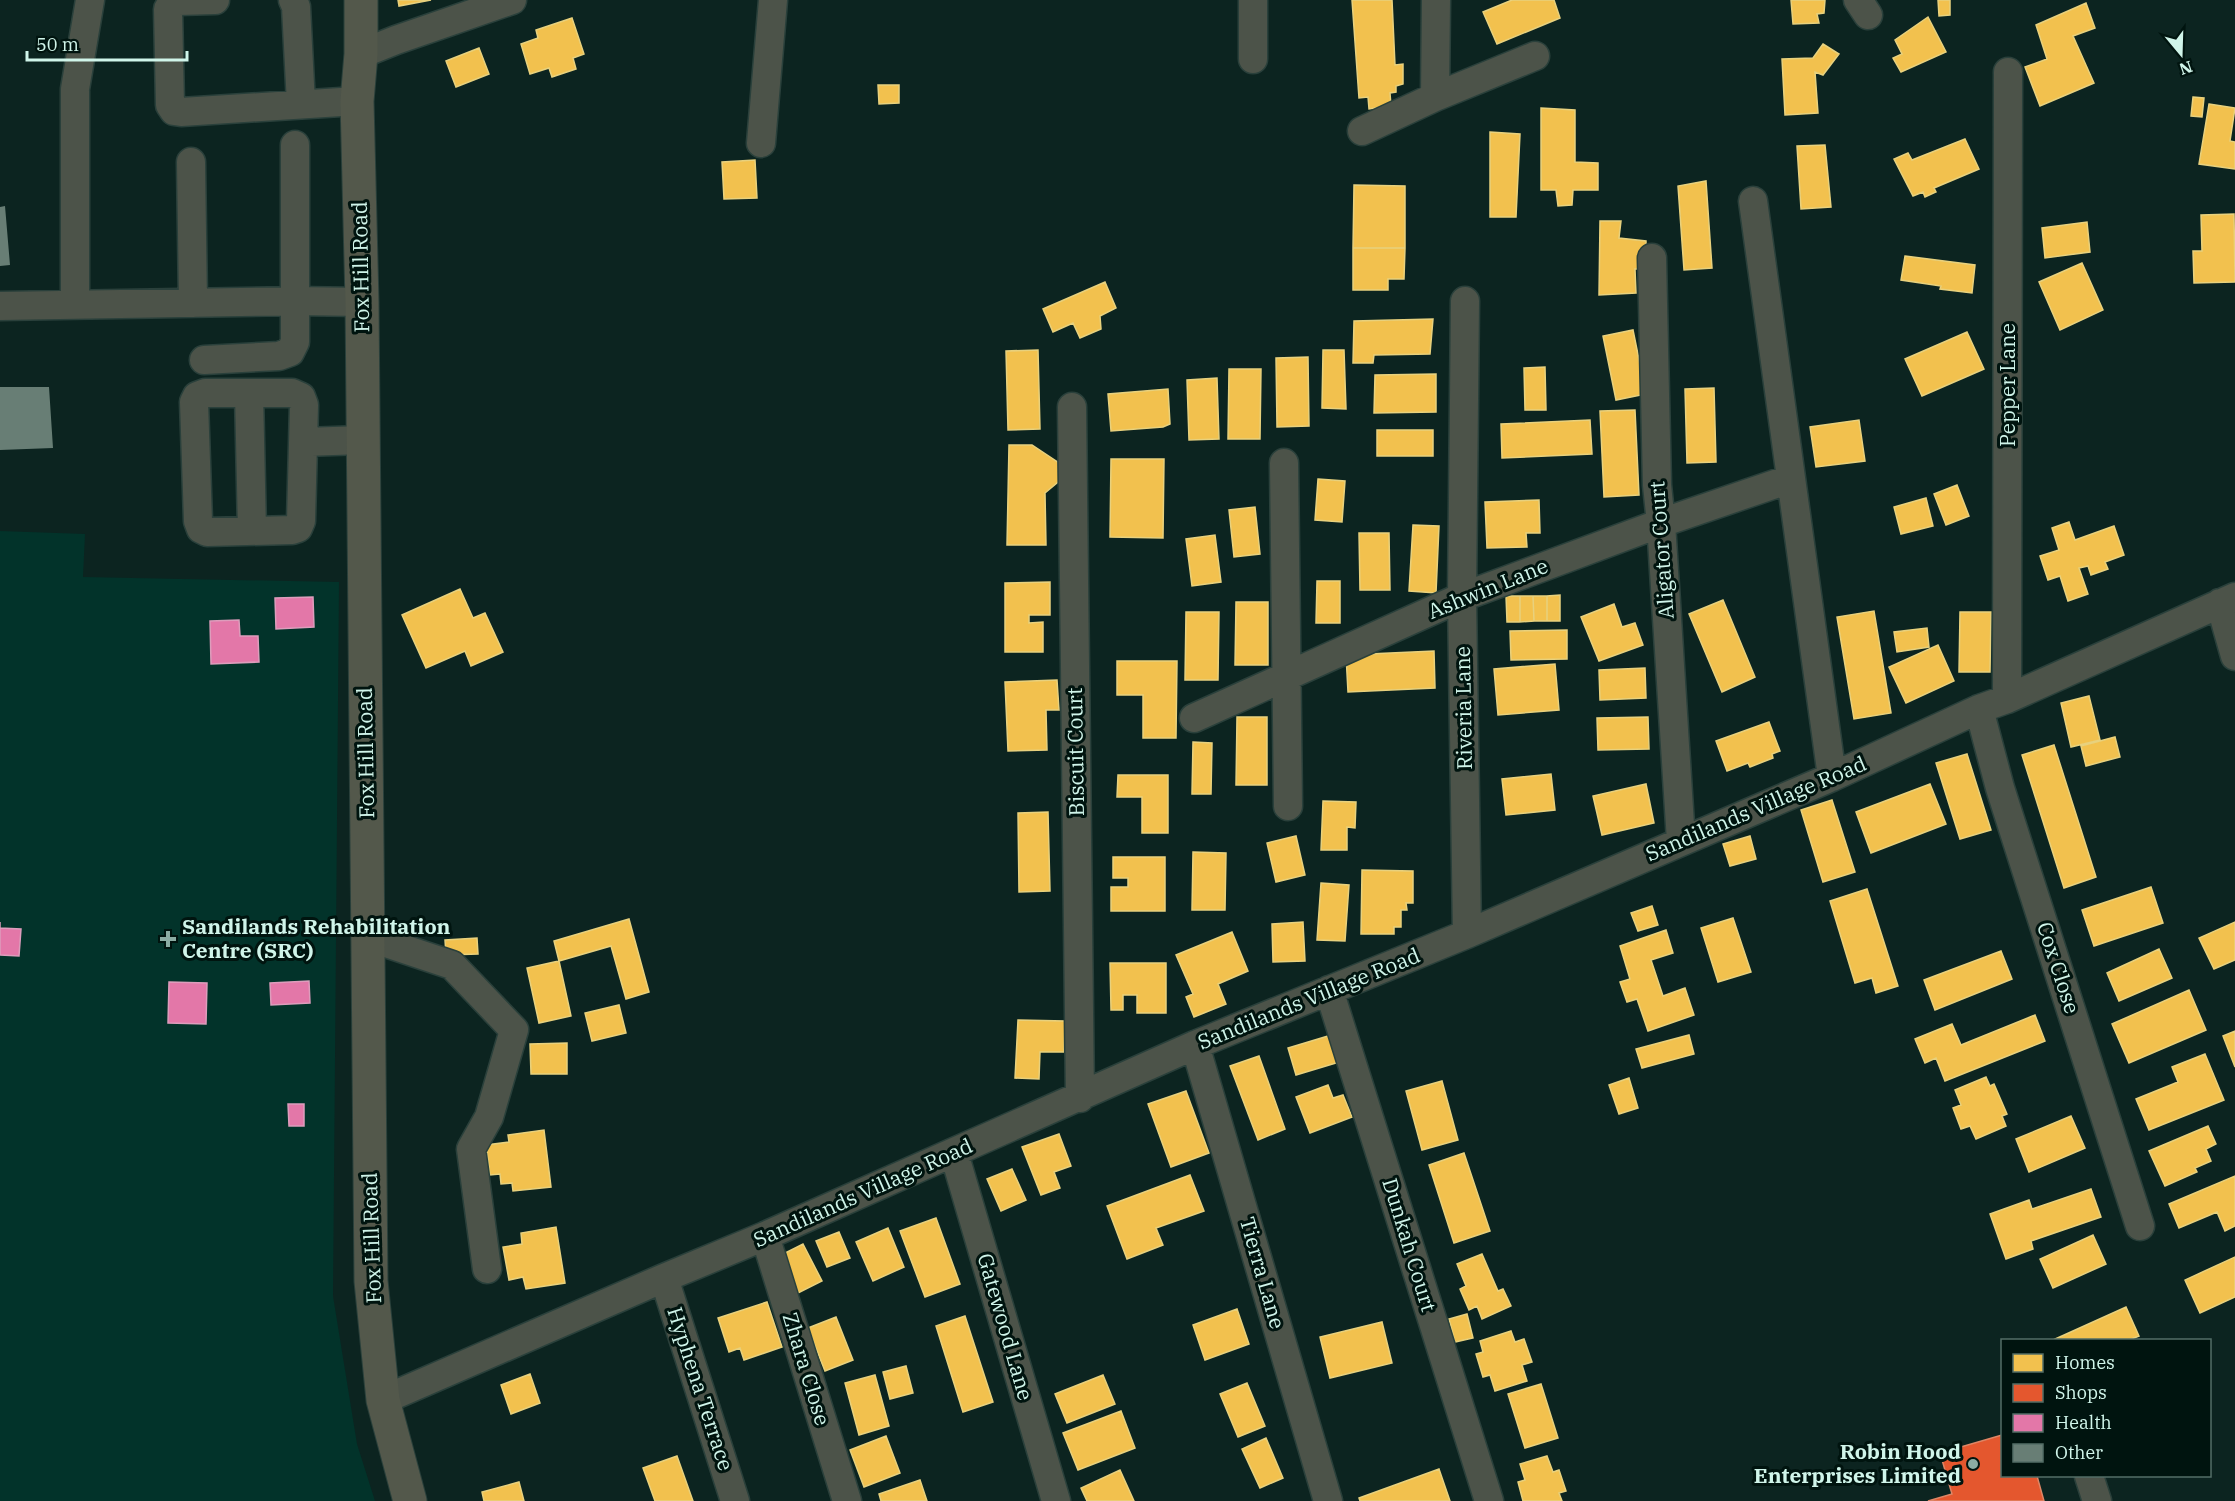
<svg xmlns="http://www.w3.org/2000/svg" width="2235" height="1501" font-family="'IBM Plex Serif',serif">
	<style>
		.built { fill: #02332a }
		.homes { fill: #f2c14e; stroke: #e8d17d; stroke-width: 1.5 }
		.shops { fill: #e4572e; stroke: #de8666; stroke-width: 1.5 }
		.health { fill: #e377a8; stroke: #dd9dbc; stroke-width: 1.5 }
		.building { fill: #687e75 }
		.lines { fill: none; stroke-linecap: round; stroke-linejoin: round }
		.minor-casing { stroke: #2a403b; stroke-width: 31 }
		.major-casing { stroke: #2a403b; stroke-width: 35 }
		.minor { stroke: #4c5349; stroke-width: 28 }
		.major { stroke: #53584b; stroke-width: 33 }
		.poi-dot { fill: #8baca3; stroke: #00140f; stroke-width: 2 }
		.labels { text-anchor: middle; stroke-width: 6; stroke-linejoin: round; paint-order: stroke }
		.street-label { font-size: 21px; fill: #d0f5ea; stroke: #00140f }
		.poi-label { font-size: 21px; font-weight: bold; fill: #d0f5ea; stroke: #00140f; text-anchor: start }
	</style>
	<rect width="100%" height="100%" fill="#0c2420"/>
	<path class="built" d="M0,531L85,534L83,577L339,582L333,1296L357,1444L375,1501H0Z"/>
	<path class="homes" d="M398,0H431L399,6Z
		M1352,0H1392L1395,65L1403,64V84L1396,86V92L1390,93L1391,106L1369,109L1368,97L1359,98Z
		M1512,0H1554L1560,18L1497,44L1483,12Z
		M1791,0H1825L1824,13L1817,14L1819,23L1793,24Z
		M1938,0H1950V15L1939,16Z
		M2086,3L2095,28L2073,36L2094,83L2040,106L2025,67L2047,59L2036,25Z
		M1928,17L1946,52L1901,72L1893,58L1902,54L1895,40Z
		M572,18L584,54L573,58L576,69L552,77L549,68L530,74L521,44L538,38L536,30Z
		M1823,44L1839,54L1823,75L1815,72L1818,113L1785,115L1782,59L1813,58Z
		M479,48L489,74L456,87L446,61Z
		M878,85H899V103L879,104Z
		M2193,97L2204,98L2202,117L2191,116Z
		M2209,104L2235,108L2230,141L2235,142V169L2199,164Z
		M1541,108L1575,110V162L1598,163V190H1573L1572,205L1558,206L1556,190H1541Z
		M1490,132L1520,134L1516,217H1490Z
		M1965,139L1979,169L1934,188L1936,192L1925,197L1923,192L1913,196L1894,159L1908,153L1912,160Z
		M1825,145L1831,207L1801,209L1797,146Z
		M755,160L757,198L724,199L722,162Z
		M1706,181L1712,268L1684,270L1678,186Z
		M1354,185L1405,186V248H1353Z
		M2234,214L2235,282L2194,283L2193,251H2202L2201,215Z
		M1600,221H1621L1619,238L1646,241V269H1635L1636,293L1599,295Z
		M2087,222L2090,252L2045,258L2042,228Z
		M1353,248H1405L1404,279H1388V290H1353Z
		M1905,256L1975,265L1972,293L1940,289L1941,286L1901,280Z
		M2082,263L2103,310L2060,330L2039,282Z
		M1105,282L1116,308L1100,316L1101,329L1080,338L1073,323L1053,332L1043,309Z
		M1433,319L1430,354L1374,355L1373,363H1353L1354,321Z
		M1633,330L1646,394L1616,400L1603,336Z
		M1967,332L1984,369L1922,396L1905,359Z
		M1038,350L1040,429L1008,430L1006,351Z
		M1323,350H1344L1346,409L1322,408Z
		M1308,357L1309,426L1277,427L1276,358Z
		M1545,367L1546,410H1525L1524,368Z
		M1229,369H1261L1260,439H1228Z
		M1436,374V412L1374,413L1375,375Z
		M1217,378L1219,439L1189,440L1187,380Z
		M1714,388L1716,462L1687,463L1685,389Z
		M1168,389L1170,424L1163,427L1111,431L1108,394Z
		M1635,410L1639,495L1604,497L1600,411Z
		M1590,420L1592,454L1502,458L1501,424Z
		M1859,420L1865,461L1816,467L1810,427Z
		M1377,430H1433V456H1377Z
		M1009,445H1032L1062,465L1063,478L1045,493L1046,545H1007Z
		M1111,459H1164L1163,538L1110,537Z
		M1318,479L1345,481L1342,522L1315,520Z
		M1957,485L1969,516L1946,525L1934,494Z
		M1926,498L1933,526L1901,534L1894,507Z
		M1539,500L1540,533H1526L1527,547L1487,548L1485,502Z
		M1255,507L1260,554L1234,557L1229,510Z
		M2069,522L2075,540L2114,526L2124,555L2105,562L2108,569L2091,575L2088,566L2079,568L2088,594L2068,601L2060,576L2048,580L2040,556L2059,550L2052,528Z
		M1413,525L1439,526L1436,593L1409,591Z
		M1359,533H1389L1390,590H1360Z
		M1215,535L1221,582L1192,586L1186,539Z
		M1317,581H1340V623H1316Z
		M1050,582V615H1029V623L1043,622V652H1005V583Z
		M460,589L473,618L485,613L503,652L471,666L465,651L426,668L402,615Z
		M1560,595V621H1547V596Z
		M1506,596H1520V622H1507Z
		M1520,596H1533L1534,621L1520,622Z
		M1533,596H1547V621H1534Z
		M1723,600L1755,677L1722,692L1689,614Z
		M1236,602H1268V665H1235Z
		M1614,604L1622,627L1635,623L1643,645L1599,661L1581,617Z
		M1874,611L1891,713L1854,719L1837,617Z
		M1186,612H1219L1218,680H1185Z
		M1960,612H1991L1990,672H1959Z
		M1927,628L1929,647L1897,652L1894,632Z
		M1567,630V659L1511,660L1510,631Z
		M1938,645L1954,681L1906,703L1889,667Z
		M1434,651L1435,688L1348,692L1346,655Z
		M1117,661H1177L1176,738H1143V695H1117Z
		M1555,664L1559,710L1498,715L1494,669Z
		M1645,668L1646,698L1600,700L1599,670Z
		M1057,680L1059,710H1046L1047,750L1008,751L1005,682Z
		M2089,696L2100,740L2071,747L2061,703Z
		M1237,717H1267V785H1236Z
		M1648,717L1649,749L1598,750L1597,718Z
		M1769,722L1780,751L1772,754L1773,758L1750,767L1748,763L1727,771L1716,741Z
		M2115,737L2120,757L2086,766L2081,746Z
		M1193,742L1212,743L1211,794H1192Z
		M2054,745L2096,877L2064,888L2022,755Z
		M1967,754L1991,830L1960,839L1936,763Z
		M1551,774L1555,810L1506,815L1502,779Z
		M1118,775H1168V833H1142V797H1117Z
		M1646,784L1654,823L1602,835L1593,796Z
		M1930,784L1946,824L1871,853L1856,812Z
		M1832,800L1855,872L1823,882L1801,810Z
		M1323,801L1356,802L1355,828L1347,827V850H1321Z
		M1048,812L1050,891L1019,892L1018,813Z
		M1296,836L1305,875L1276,882L1267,843Z
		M1750,836L1756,859L1730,866L1723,844Z
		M1193,852L1226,853L1225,910H1192Z
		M1113,857H1165V911H1111V887H1128V878H1113Z
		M1362,870L1413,871V903H1406L1407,910H1401V927H1394V934H1361Z
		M1321,883L1349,885L1345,941L1317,940Z
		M2151,887L2163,923L2094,946L2082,910Z
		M1867,889L1898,986L1876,993L1872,978L1855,983L1830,901Z
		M1652,906L1658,925L1638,931L1631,913Z
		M1733,918L1751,972L1718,982L1701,928Z
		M629,919L649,992L626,999L611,946L559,961L554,941Z
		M1303,922L1305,961L1273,962L1272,924Z
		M2235,922V960L2214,969L2199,938Z
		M1666,930L1673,953L1651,960L1663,996L1685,988L1694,1015L1648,1031L1637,999L1627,1002L1620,982L1630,979L1620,946Z
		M1232,932L1248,971L1218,984L1226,1004L1194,1017L1186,997L1193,994L1176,955Z
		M477,938L478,954L446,955L445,940Z
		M2159,949L2172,978L2119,1001L2107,973Z
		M2001,951L2012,979L1935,1010L1924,980Z
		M559,961L571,1016L539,1023L527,968Z
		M1110,963H1166V1013H1137V995H1123V1010H1111Z
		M2189,990L2206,1030L2129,1063L2112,1024Z
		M619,1005L626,1033L592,1041L585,1013Z
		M2035,1015L2045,1041L1945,1081L1936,1058L1925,1063L1915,1039L1952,1024L1961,1045Z
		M1018,1020L1065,1021L1064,1052H1040L1039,1079L1015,1078Z
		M2235,1031V1067L2223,1036Z
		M1338,1033L1346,1060L1296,1075L1288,1048Z
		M1689,1035L1694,1054L1642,1068L1636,1049Z
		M567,1043V1074H531L530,1044Z
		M2205,1054L2224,1100L2149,1130L2136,1099L2178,1082L2172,1067Z
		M1259,1056L1285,1129L1258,1140L1230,1066Z
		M1986,1077L1990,1086L1994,1084L2007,1114L2002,1116L2006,1126L1976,1139L1970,1126L1961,1129L1953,1108L1961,1105L1955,1090Z
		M1629,1078L1638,1108L1619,1114L1609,1085Z
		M1442,1081L1458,1140L1422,1150L1406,1091Z
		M1328,1085L1333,1098L1343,1095L1352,1117L1310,1133L1296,1097Z
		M1186,1091L1209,1153L1171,1167L1148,1104Z
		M2071,1116L2085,1148L2029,1172L2016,1139Z
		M2208,1126L2216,1144L2206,1149L2211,1161L2195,1168L2197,1172L2165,1186L2149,1151Z
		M544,1130L551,1187L513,1191L512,1183L501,1184L500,1174L490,1175L486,1145L509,1142L508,1135Z
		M1059,1134L1071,1166L1054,1172L1060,1188L1041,1195L1022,1147Z
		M1464,1153L1490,1231L1454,1243L1429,1165Z
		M1012,1169L1026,1200L1001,1211L987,1179Z
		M1190,1175L1204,1211L1156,1228L1163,1245L1127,1259L1107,1206Z
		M2235,1176V1226L2225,1231L2217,1212L2179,1228L2169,1204Z
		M2091,1189L2101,1217L2031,1241L2033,1249L2006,1259L1990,1214L2029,1200L2032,1209Z
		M936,1218L960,1284L925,1297L900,1231Z
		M556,1227L565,1283L526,1289L523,1277L509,1280L503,1247L522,1244L521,1233Z
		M888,1228L904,1267L873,1281L856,1242Z
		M839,1232L850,1258L827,1267L816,1241Z
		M2093,1235L2106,1264L2053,1288L2040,1259Z
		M803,1244L822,1281L798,1293L779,1256Z
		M1482,1254L1498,1291L1503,1289L1511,1306L1482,1319L1477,1306L1469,1310L1460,1289L1466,1286L1457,1264Z
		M2235,1257V1297L2200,1313L2185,1280Z
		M767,1302L782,1347L744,1360L740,1348L729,1352L718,1318Z
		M2126,1307L2139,1336L2129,1340H2053Z
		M1237,1309L1249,1344L1205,1360L1193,1325Z
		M1467,1314L1473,1338L1455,1342L1449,1319Z
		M965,1316L993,1402L963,1412L936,1326Z
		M836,1317L853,1360L825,1371L808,1328Z
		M1382,1322L1392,1363L1330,1378L1320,1337Z
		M1511,1331L1515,1342L1524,1339L1532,1362L1522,1365L1527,1381L1495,1391L1490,1375L1483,1377L1476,1354L1483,1352L1480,1341Z
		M906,1366L913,1393L890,1399L883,1372Z
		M530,1374L540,1403L511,1414L501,1385Z
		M875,1375L889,1426L859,1435L845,1383Z
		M1103,1375L1115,1404L1067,1423L1055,1394Z
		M1247,1383L1265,1426L1238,1437L1220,1394Z
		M1541,1384L1558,1438L1525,1448L1508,1394Z
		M1121,1411L1135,1448L1078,1470L1063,1433Z
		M886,1436L900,1473L864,1487L850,1450Z
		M1266,1438L1283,1478L1260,1488L1242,1449Z
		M677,1456L693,1501H655L643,1468Z
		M1547,1456L1553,1472L1559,1470L1566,1491L1559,1493L1562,1501H1523L1518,1482L1525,1480L1520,1464Z
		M1439,1469L1450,1501H1360L1359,1498Z
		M1120,1470L1134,1501H1087L1081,1488Z
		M920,1480L927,1501H881L879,1494Z
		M519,1482L524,1501H484L482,1492Z"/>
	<path class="shops" d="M2002,1435V1476H2037L2044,1501H1928L1952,1494L1940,1453Z"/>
	<path class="health" d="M313,597L314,627L276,629L275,598Z
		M239,620L240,636H258L259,662L211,664L210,621Z
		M0,922V928L21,929L19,956L0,955Z
		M309,981L310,1003L271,1005L270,983Z
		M169,982L207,983L206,1024L168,1023Z
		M288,1104H304V1126H289Z"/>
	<path class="building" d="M5,206L10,265L0,266V207Z
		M0,387H49L53,448L0,450Z"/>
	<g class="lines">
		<defs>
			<path id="minor" d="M215,0L178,1L172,4L168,9L170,105L174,111L181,112L357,101
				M293,0L296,7L301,104
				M1253,0V59
				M1858,0L1868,15
				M361,54L396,40L512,0
				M1435,97L1436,0
				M1362,131L1435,97L1535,56
				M761,143L773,0
				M191,162L193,303
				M1753,201L1832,777
				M1652,258L1657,485L1661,523L1681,841
				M1465,301L1462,597L1467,934
				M75,304V89L90,0
				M0,306L295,301L362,302
				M204,360L279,356L290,352L295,342V145
				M205,393H292L301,397L304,405L301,521L298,528L292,530L207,532L201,529L198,521L194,402L197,396Z
				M249,393L252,531
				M1072,407L1080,1098
				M304,442L363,440
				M1284,463L1288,806
				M2220,603L2235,656
				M2007,699L2008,72
				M1979,709L2000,788L2140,1226
				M1194,718L1462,597L1661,523L1790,479
				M368,937L452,965L514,1030L489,1117L471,1149L487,1269
				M1329,990L1489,1501
				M1195,1045L1328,1501
				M954,1153L1056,1501
				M765,1236L847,1501
				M664,1278L735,1501
				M383,1400L664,1278L765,1236L1195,1045L1467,934L1832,777L1979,709L2007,699L2235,597
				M2089,1476L2097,1501"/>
			<path id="major" d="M361,0V54L357,101L362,302L371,1281L383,1400L410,1501"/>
		</defs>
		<use href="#minor" class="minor-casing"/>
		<use href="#major" class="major-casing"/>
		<use href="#minor" class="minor"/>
		<use href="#major" class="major"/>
	</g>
	<g class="poi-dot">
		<path d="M165 930h6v6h6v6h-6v6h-6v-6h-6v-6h6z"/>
		<circle cx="1973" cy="1464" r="6"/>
	</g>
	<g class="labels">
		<g class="street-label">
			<text transform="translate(361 267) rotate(-91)" y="7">Fox Hill Road</text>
			<text transform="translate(2008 385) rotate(-90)" y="7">Pepper Lane</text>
			<text transform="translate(1662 550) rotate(-94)" y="7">Aligator Court</text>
			<text transform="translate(1488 589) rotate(-22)" y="7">Ashwin Lane</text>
			<text transform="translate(1464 708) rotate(-91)" y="7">Riveria Lane</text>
			<text transform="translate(1076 752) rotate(-91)" y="7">Biscuit Court</text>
			<text transform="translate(366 753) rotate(-91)" y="7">Fox Hill Road</text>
			<text transform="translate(1756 809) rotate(-23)" y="7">Sandilands Village Road</text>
			<text transform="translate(2058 968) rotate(72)" y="7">Cox Close</text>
			<text transform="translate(1309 999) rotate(-22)" y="7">Sandilands Village Road</text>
			<text transform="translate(863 1193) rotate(-24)" y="7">Sandilands Village Road</text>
			<text transform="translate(372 1238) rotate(-92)" y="7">Fox Hill Road</text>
			<text transform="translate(1409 1245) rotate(73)" y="7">Dunkah Court</text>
			<text transform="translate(1262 1273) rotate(74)" y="7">Tierra Lane</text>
			<text transform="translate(1005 1327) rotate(74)" y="7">Gatewood Lane</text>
			<text transform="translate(806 1369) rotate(73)" y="7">Zhara Close</text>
			<text transform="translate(700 1389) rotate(72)" y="7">Hyphena Terrace</text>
		</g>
		<g class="poi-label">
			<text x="182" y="934">Sandilands Rehabilitation<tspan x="182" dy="24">Centre (SRC)</tspan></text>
			<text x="1961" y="1459" text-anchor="end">Robin Hood<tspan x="1961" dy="24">Enterprises Limited</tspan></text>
		</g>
	</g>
	<rect x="2001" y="1339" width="210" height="138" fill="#00140f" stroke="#536e67" stroke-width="1.5"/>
	<rect x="2013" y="1354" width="30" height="18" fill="#f2c14e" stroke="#536e67" stroke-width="1.5"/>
	<text x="2055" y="1369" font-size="18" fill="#d0f5ea">Homes</text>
	<rect x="2013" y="1384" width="30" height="18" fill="#e4572e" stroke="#536e67" stroke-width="1.5"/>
	<text x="2055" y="1399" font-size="18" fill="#d0f5ea">Shops</text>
	<rect x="2013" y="1414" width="30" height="18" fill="#e377a8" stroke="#536e67" stroke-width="1.5"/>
	<text x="2055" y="1429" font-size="18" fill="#d0f5ea">Health</text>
	<rect x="2013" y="1444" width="30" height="18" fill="#687e75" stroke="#536e67" stroke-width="1.5"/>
	<text x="2055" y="1459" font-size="18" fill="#d0f5ea">Other</text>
	<g transform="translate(2181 54) rotate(161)" stroke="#00140f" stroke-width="4.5" paint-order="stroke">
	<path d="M0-4.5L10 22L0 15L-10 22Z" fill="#d0f5ea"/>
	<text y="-9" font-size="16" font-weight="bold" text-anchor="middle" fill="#d0f5ea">N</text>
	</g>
	<path d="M27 51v9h160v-9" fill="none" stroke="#d0f5ea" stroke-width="3"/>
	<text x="36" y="51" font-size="18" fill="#d0f5ea" stroke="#00140f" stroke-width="4.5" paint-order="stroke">50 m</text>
</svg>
